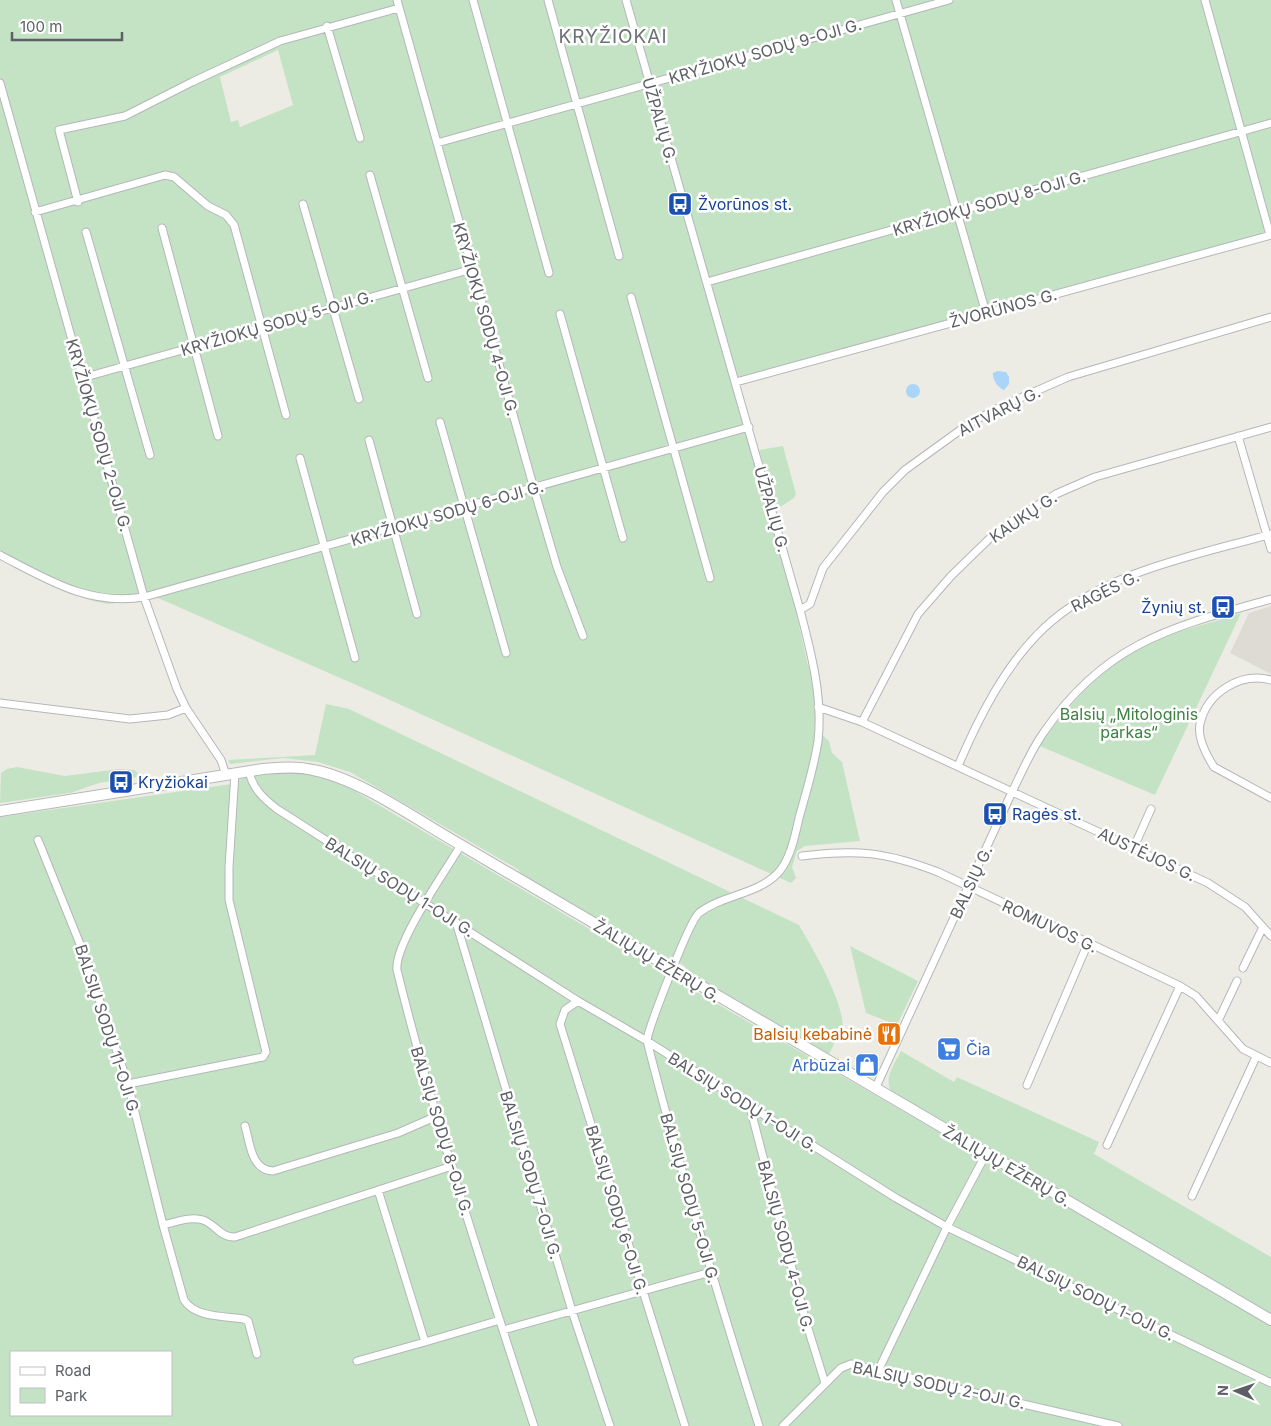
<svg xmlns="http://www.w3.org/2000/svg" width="1271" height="1426" font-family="Inter,sans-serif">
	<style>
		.education { fill: #dddbd3 }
		.green { fill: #c3e3c4; fill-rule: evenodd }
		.water { fill: #aad4f8 }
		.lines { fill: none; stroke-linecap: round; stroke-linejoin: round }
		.minor-casing { stroke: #b5b6ba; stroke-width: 9 }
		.secondary-casing { stroke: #b6b8bd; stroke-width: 12 }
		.minor { stroke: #fff; stroke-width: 7 }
		.secondary { stroke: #fff; stroke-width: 10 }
		.labels { text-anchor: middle; stroke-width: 5; stroke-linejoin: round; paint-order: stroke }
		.street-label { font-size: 16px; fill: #5c5f64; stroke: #fff }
		.transit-label { font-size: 16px; fill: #164399; stroke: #fff; text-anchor: start }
		.park-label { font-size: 16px; fill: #3c8242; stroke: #fff }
		.food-label { font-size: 16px; fill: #c56008; stroke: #fff; text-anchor: end }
		.shop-label { font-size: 16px; fill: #366cbe; stroke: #fff; text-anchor: start }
		.quarter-label { font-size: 19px; letter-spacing: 1px; fill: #6d7176; stroke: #fff }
	</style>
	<rect width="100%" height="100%" fill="#edece4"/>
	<path class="education" d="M1271,606V674L1230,653L1249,613Z"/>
	<path class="green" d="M0,0H1271V231L734,386L794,603L808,666L818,665L823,700L822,735L829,741L832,753L842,762L860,841L805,846L797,851L792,867L796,878L791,883L379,695L158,598L108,604L93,601L68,592L0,558ZM278,50L293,105L240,127L238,120L231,122L220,77Z
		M783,446L796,494L794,498L777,509L759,450Z
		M1241,613L1155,795L1040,746C1070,700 1112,657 1164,637C1189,627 1216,622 1241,613Z
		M326,704L349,709L799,925C812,948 852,1013 841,1038L835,1042L829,1054L689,972C682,961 675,961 664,961L520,874L519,870L350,772L318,762L283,758L230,764L228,760L315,755Z
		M17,767L65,776L119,769L134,770L138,773L137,777L99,783L70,793L0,803L1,773L7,769Z
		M276,771L319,774L348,787L688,987L1271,1324V1426H0V817L232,784L248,775ZM11,1352H171V1415H11Z
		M850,946L918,981L897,1025L866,1013Z
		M901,1051L954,1082L957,1077L1099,1142L1094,1154L1271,1257V1315L893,1094C882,1080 894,1065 901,1051Z"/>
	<path class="water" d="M998,371L1006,372L1009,377V384L1004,390C998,388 992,379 993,373Z
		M906 391a7 7 0 1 1 14 0a7 7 0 1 1-14 0Z"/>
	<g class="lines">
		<defs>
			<path id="minor" d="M397,0L534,489L557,567L583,636
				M473,0L549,273
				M548,0L619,256
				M626,0L800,610C811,652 823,697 818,741C814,767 806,793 799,818C795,836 790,861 777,874C756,895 722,895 699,913C689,921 653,1018 648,1035L647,1041C680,1171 719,1299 759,1426
				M896,0L986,313
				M1205,0L1270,235
				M327,26L360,138
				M0,83L144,597L177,689L186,708L221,760L226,775
				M437,143L949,0
				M370,175L428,378
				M78,202L59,130L125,116L192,82L280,41L399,8
				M303,204L359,399
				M35,212L165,175L174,177L208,206L226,215L234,225L286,415
				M162,228L218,436
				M86,232L150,455
				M707,282L1271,123
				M631,297L710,578
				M560,314L623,538
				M82,378L472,269
				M736,382L1271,235
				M440,422L506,653
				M1238,436L1271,549
				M369,440L417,614
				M300,458L355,658
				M0,555C48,580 89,606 144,597L749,427
				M800,610L810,604L823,568L883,492L905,470L970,423L1002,406L1068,377L1271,317
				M1271,680C1241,672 1207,692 1200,724C1197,738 1207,756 1214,767L1271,798
				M0,703L130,719L168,715L186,708
				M818,707L862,722L1208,883L1245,907L1271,936
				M862,722L918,614L951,576L989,539L1013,520L1056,494L1095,477L1271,427
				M958,766C979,717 1005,665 1044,628C1105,571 1194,556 1271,534
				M249,771C252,788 264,799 277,809L578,1001L647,1041L896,1198L947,1227L1271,1383
				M38,840L82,949L128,1084L163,1225C176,1222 191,1216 203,1220C215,1224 221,1238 235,1237L452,1166
				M461,845C446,870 394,944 397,970C435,1124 485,1275 534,1426
				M1134,847L1151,809
				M802,856C857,849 886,852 938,872L1180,986L1196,996L1243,1049L1271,1063
				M456,922L572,1311L610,1426
				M1243,968L1263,927
				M578,1001L565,1010L560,1024L685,1426
				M1218,1021L1237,981
				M128,1084L263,1057L266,1052L229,900V867L235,773
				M1027,1085L1088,943
				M875,1089L1012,792C1022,772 1031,750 1044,732C1106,642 1172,627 1271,599
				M750,1107L806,1322L825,1383
				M245,1126C250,1143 251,1170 273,1171L398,1133L437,1116
				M1107,1145L1180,986
				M378,1190L425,1342L500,1320
				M1192,1196L1256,1057
				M163,1225L184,1300C195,1318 225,1316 244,1319L248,1321L257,1354
				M503,1330L711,1272
				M357,1361L425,1342
				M878,1371L947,1227L986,1154
				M783,1426L841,1368L851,1364L1118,1426"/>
			<path id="secondary" d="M0,811L263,769C279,768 296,766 313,770C361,779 418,821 461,845L1271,1320"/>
		</defs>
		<use href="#minor" class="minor-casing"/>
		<use href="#secondary" class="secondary-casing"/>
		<use href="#minor" class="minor"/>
		<use href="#secondary" class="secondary"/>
	</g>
	<defs>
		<symbol id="bus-square" viewBox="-11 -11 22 22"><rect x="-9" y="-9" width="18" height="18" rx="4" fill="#1a4fb4" stroke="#fff"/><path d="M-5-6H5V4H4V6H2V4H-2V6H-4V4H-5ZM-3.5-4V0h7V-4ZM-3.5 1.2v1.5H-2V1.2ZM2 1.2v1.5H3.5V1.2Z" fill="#fff"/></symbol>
		<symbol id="restaurant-square" viewBox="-11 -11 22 22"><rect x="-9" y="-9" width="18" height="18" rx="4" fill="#e8710a" stroke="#fff"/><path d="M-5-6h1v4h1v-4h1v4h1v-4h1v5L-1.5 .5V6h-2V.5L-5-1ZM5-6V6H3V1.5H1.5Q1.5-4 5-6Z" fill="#fff"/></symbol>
		<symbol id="supermarket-square" viewBox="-11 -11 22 22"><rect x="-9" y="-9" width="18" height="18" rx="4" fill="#3f7fe0" stroke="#fff"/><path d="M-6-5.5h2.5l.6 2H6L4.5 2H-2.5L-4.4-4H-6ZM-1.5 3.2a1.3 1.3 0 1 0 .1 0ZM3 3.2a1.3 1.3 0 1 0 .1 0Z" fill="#fff"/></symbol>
		<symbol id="shop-square" viewBox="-11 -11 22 22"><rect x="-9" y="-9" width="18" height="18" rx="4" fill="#3f7fe0" stroke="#fff"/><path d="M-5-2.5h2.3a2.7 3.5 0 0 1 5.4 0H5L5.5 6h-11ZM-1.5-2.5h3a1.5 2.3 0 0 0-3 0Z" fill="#fff"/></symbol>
	</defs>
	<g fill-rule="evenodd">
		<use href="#bus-square" x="666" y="190" width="28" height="28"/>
		<use href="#bus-square" x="1209" y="593" width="28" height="28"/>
		<use href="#bus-square" x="107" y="768" width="28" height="28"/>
		<use href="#bus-square" x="981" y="800" width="28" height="28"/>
		<use href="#restaurant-square" x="875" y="1020" width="28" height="28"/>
		<use href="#supermarket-square" x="935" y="1035" width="28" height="28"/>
		<use href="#shop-square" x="853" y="1051" width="28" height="28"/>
	</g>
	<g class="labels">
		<g class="street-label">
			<text transform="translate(765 51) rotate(-16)" y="6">KRYŽIOKŲ SODŲ 9-OJI G.</text>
			<text transform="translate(660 120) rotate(74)" y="6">UŽPALIŲ G.</text>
			<text transform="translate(989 203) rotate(-16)" y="6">KRYŽIOKŲ SODŲ 8-OJI G.</text>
			<text transform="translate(1003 308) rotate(-15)" y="6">ŽVORŪNOS G.</text>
			<text transform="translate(486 319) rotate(74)" y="6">KRYŽIOKŲ SODŲ 4-OJI G.</text>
			<text transform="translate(277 323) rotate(-16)" y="6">KRYŽIOKŲ SODŲ 5-OJI G.</text>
			<text transform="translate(999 411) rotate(-27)" y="6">AITVARŲ G.</text>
			<text transform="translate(99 435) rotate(74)" y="6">KRYŽIOKŲ SODŲ 2-OJI G.</text>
			<text transform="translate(772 509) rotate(74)" y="6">UŽPALIŲ G.</text>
			<text transform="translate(447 513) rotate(-16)" y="6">KRYŽIOKŲ SODŲ 6-OJI G.</text>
			<text transform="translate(1023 517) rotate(-34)" y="6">KAUKŲ G.</text>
			<text transform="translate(1105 591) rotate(-26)" y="6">RAGĖS G.</text>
			<text transform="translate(1147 854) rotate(25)" y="6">AUSTĖJOS G.</text>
			<text transform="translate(971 882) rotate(-65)" y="6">BALSIŲ G.</text>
			<text transform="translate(400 887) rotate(32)" y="6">BALSIŲ SODŲ 1-OJI G.</text>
			<text transform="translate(1050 926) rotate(25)" y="6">ROMUVOS G.</text>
			<text transform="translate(657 961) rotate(31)" y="6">ŽALIŲJŲ EŽERŲ G.</text>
			<text transform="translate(108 1030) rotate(72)" y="6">BALSIŲ SODŲ 11-OJI G.</text>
			<text transform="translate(743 1102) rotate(32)" y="6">BALSIŲ SODŲ 1-OJI G.</text>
			<text transform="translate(442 1131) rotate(73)" y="6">BALSIŲ SODŲ 8-OJI G.</text>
			<text transform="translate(1007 1166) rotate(30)" y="6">ŽALIŲJŲ EŽERŲ G.</text>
			<text transform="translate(531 1175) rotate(73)" y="6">BALSIŲ SODŲ 7-OJI G.</text>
			<text transform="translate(690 1198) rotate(74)" y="6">BALSIŲ SODŲ 5-OJI G.</text>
			<text transform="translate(617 1210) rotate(73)" y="6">BALSIŲ SODŲ 6-OJI G.</text>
			<text transform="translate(786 1246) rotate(75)" y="6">BALSIŲ SODŲ 4-OJI G.</text>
			<text transform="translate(1096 1298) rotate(26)" y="6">BALSIŲ SODŲ 1-OJI G.</text>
			<text transform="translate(939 1385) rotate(12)" y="6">BALSIŲ SODŲ 2-OJI G.</text>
		</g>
		<g class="transit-label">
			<text x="698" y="210">Žvorūnos st.</text>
			<text x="1206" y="613" text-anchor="end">Žynių st.</text>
			<text x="138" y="788">Kryžiokai</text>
			<text x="1012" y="820">Ragės st.</text>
		</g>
		<g class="park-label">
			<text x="1129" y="720">Balsių „Mitologinis<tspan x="1129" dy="18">parkas“</tspan></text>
		</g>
		<g class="food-label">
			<text x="872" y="1040">Balsių kebabinė</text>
		</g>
		<g class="shop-label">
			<text x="966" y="1055">Čia</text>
			<text x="850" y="1071" text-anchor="end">Arbūzai</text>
		</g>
		<g class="quarter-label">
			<text x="613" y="43">KRYŽIOKAI</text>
		</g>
	</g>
	<rect x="10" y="1351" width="162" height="65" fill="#ffffff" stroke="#bebfc1"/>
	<rect x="20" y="1367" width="25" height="8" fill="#ffffff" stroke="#bebfc1"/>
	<text x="55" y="1376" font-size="15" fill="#5c5f64">Road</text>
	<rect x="20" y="1388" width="25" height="15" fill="#c3e3c4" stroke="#bebfc1"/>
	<text x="55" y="1401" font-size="15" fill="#5c5f64">Park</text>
	<g transform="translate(1236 1391) rotate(272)" stroke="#ffffff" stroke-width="4" paint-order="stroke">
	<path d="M0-4L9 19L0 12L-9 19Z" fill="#5c5f64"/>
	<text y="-8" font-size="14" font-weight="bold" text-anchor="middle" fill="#5c5f64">N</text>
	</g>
	<path d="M12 32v8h110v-8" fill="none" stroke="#5c5f64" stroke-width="2.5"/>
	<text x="20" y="32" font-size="15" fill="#5c5f64" stroke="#ffffff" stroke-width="4" paint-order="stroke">100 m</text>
</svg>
